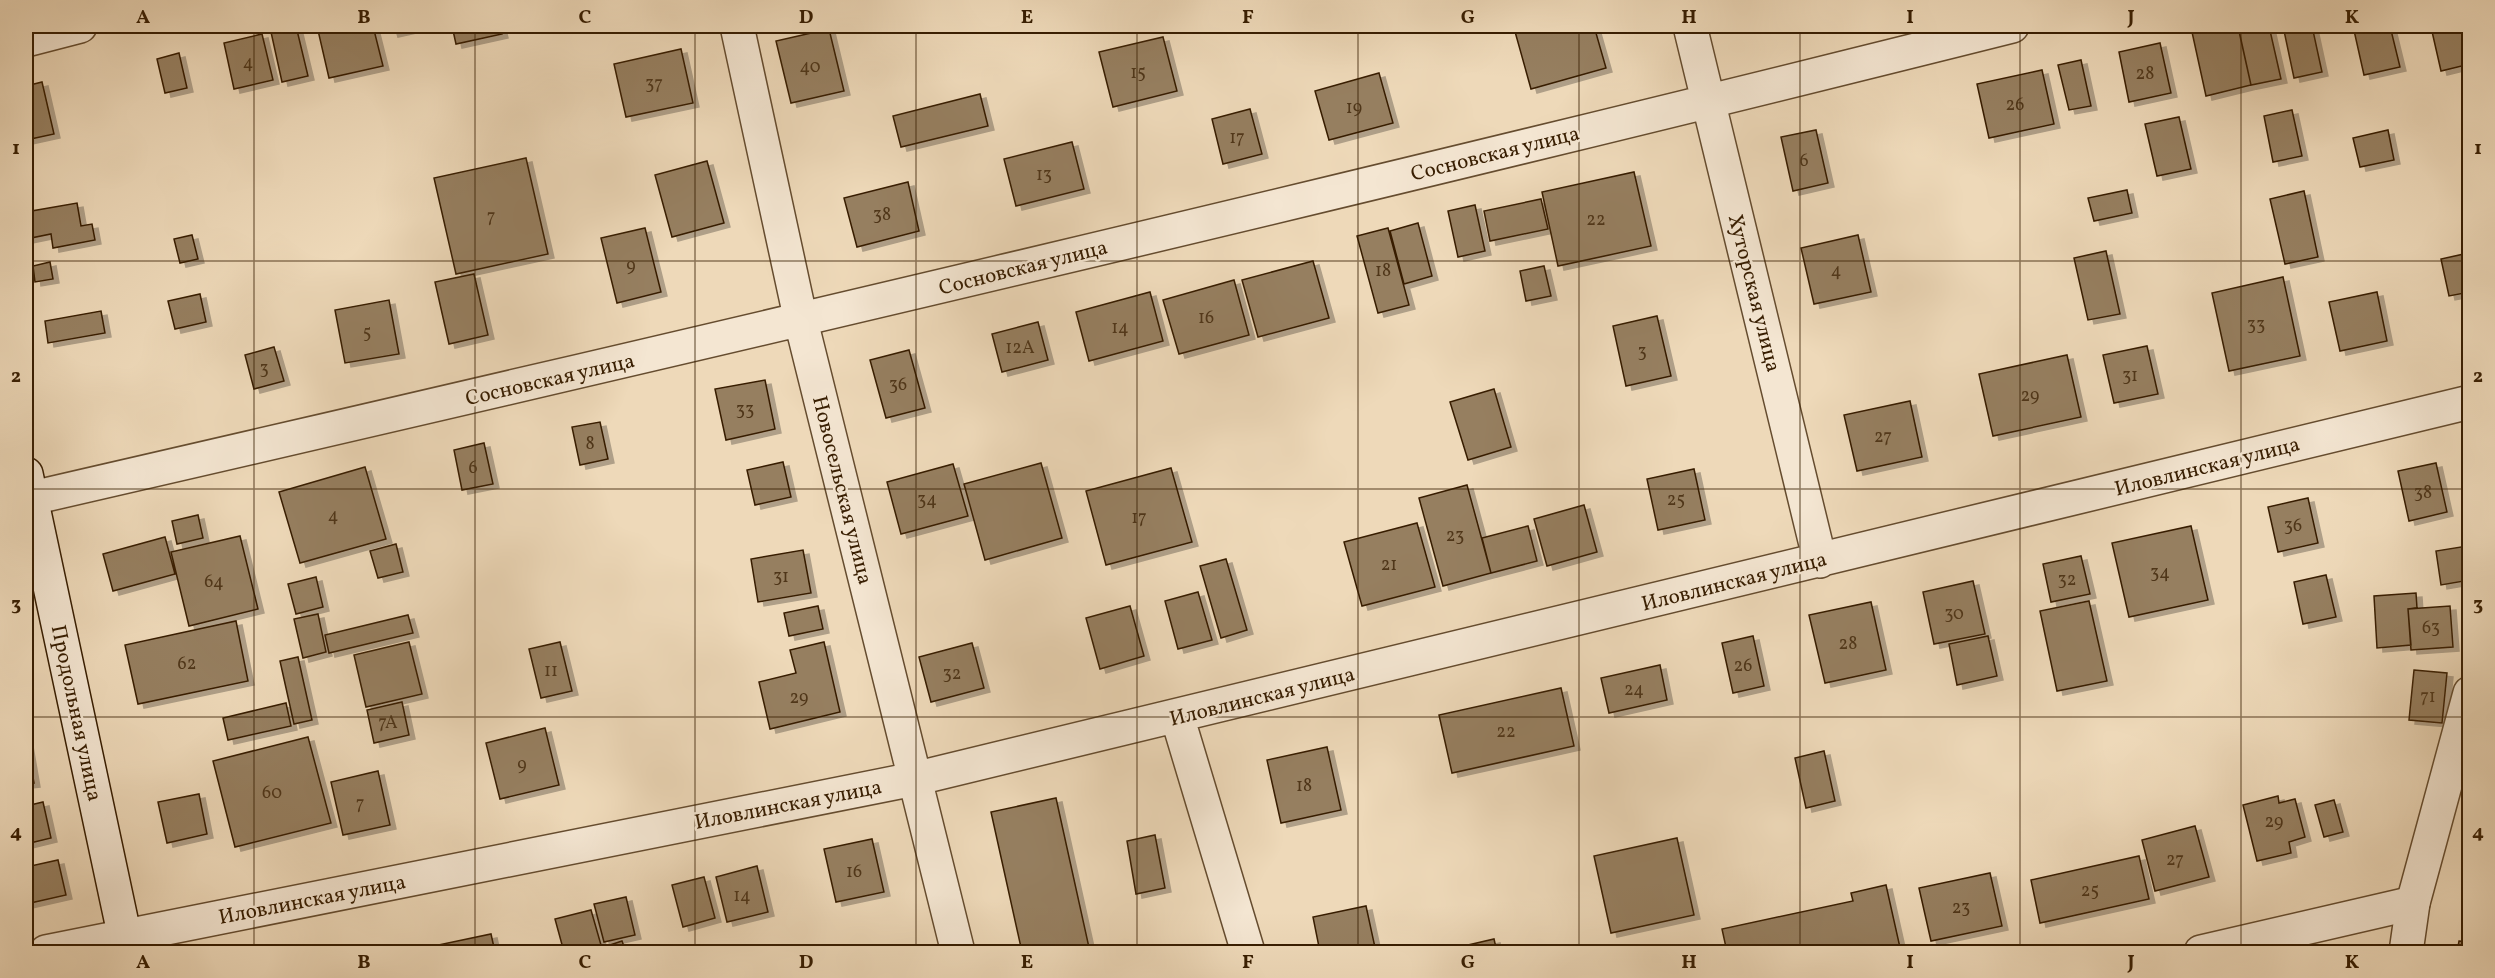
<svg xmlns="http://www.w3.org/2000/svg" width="2495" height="978" font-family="Vollkorn,serif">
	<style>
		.building { fill: #967f61; stroke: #371d01; stroke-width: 1.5; filter: url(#shadow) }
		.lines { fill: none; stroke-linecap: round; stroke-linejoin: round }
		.minor-casing { stroke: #654c2f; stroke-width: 36 }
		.tertiary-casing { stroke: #654c2f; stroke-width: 36 }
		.secondary-casing { stroke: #371d01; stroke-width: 36 }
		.minor { stroke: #f4e6d2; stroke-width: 33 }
		.tertiary { stroke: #f4e6d2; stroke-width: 33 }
		.secondary { stroke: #f4e6d2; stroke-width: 33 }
		.grid { fill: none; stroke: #371d01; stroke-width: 1.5; stroke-opacity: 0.55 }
		.labels { text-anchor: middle; stroke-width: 5; stroke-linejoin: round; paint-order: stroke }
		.number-label { font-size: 18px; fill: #4f3619 }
		.street-label { font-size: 21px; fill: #371d01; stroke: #f4e6d2 }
		.neatline { fill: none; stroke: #371d01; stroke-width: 2 }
		.grid-label { font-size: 20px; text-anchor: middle; font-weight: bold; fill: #371d01 }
	</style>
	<defs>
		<filter id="shadow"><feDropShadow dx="6" dy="4" stdDeviation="0" flood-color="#0004"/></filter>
	</defs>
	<rect width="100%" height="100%" fill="#eed9b9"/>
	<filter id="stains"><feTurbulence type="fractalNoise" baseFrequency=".00333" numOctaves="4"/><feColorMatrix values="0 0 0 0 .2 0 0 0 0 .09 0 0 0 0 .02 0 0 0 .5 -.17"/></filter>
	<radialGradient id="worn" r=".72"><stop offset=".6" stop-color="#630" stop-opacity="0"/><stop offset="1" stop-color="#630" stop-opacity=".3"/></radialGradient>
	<path class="building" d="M296,26L308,76L282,82L271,32Z
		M317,26H373L383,66L329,78Z
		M390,26H414L415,28L392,33Z
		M452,26H500L502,34L456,44Z
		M1524,26H1594L1606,68L1531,89L1514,28Z
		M2220,26H2238L2251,85L2206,96L2192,32Z
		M2245,26H2269L2281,79L2251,85L2238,27Z
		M2283,26H2312L2322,72L2294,78Z
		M2353,26H2390L2400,67L2364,75Z
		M2437,26H2470V64L2441,71L2431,27Z
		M829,29L844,91L791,103L776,41Z
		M262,34L273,80L234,89L224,43Z
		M1163,37L1177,91L1113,107L1099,52Z
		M2160,43L2171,93L2129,102L2119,52Z
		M681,49L693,103L626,117L614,64Z
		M179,53L187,88L165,93L157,59Z
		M2081,60L2091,106L2069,110L2058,65Z
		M2042,70L2054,124L1989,138L1977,84Z
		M1379,73L1393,123L1329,140L1315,91Z
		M42,82L54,134L26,140V86Z
		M980,94L988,126L901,147L893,116Z
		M1250,109L1262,154L1223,164L1212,119Z
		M2292,110L2302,156L2273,162L2264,116Z
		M2179,117L2191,169L2157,176L2145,124Z
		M1816,130L1828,183L1793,191L1781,137Z
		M2388,130L2394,160L2360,167L2353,138Z
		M1072,142L1084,189L1016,206L1004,159Z
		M526,158L548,254L456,274L434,178Z
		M707,161L724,223L672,237L655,175Z
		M1634,172L1651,246L1558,266L1542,192Z
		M908,182L919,231L857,247L844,198Z
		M2127,190L2132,213L2094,221L2088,198Z
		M2304,191L2318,257L2285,264L2270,199Z
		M1541,199L1548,229L1490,241L1484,211Z
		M77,203L81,226L92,224L95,240L53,248L51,234L26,239V212Z
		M1475,205L1485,251L1458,257L1448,211Z
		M1418,223L1432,276L1404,284L1390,231Z
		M645,228L661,292L617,303L601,238Z
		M1388,228L1409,305L1378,313L1357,236Z
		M192,235L198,259L180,263L174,239Z
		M1858,235L1871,292L1814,304L1801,248Z
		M2106,251L2120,314L2088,320L2074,258Z
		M2464,254L2470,277V292L2449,296L2441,259Z
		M1313,261L1329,318L1258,337L1242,280Z
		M50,262L53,279L35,282L33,266Z
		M1544,266L1551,296L1526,301L1520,271Z
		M474,274L488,335L449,344L435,282Z
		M2283,277L2300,356L2229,371L2212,293Z
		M1234,280L1249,335L1179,354L1163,300Z
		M1150,292L1163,341L1089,361L1076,312Z
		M2377,292L2387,341L2340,351L2329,302Z
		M200,294L206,322L175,329L168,301Z
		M389,300L399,354L345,363L335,310Z
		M101,311L105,333L48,343L45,321Z
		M1657,316L1671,376L1626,386L1613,326Z
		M1038,322L1048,360L1002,372L992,334Z
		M2147,346L2158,394L2114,403L2103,355Z
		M274,347L284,381L254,389L245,355Z
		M909,350L925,408L886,418L870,360Z
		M2067,355L2081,417L1993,436L1979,374Z
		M765,380L775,429L726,440L715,389Z
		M1494,389L1511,447L1468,460L1450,402Z
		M1910,401L1922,457L1857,471L1844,415Z
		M600,422L608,459L580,465L572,427Z
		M484,443L493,484L462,490L454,450Z
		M783,462L791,497L755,505L747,470Z
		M1041,463L1062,538L985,560L964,484Z
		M2436,463L2447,512L2409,521L2398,471Z
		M953,464L968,516L901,534L887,482Z
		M365,467L386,539L300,563L279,492Z
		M1171,468L1192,542L1106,565L1086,491Z
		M1694,469L1705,520L1658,530L1647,479Z
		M1467,485L1491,573L1443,586L1419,498Z
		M2308,498L2318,543L2278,552L2268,507Z
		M1584,505L1597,552L1547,566L1534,519Z
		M198,515L203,538L177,544L172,521Z
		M1417,523L1435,587L1362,606L1344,542Z
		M1528,526L1537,561L1491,573L1482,538Z
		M2191,526L2208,600L2129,617L2112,543Z
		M240,536L258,609L189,626L171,552Z
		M165,537L175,574L113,591L103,554Z
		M396,544L403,572L378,578L370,551Z
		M2467,546L2470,580L2441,585L2436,551Z
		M803,550L811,593L758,602L751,559Z
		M2081,556L2090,594L2051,602L2043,564Z
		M1226,559L1247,630L1221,638L1200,566Z
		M2326,575L2336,617L2303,624L2294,582Z
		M316,577L323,607L296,614L288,584Z
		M1973,581L1985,634L1934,644L1923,592Z
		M1198,592L1212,640L1178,649L1165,601Z
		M2416,593L2417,608L2408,609L2411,645L2377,648L2374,596Z
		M2089,601L2107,681L2057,691L2040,611Z
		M1871,602L1886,670L1825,683L1809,615Z
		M818,606L823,629L789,636L784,613Z
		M1130,606L1144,656L1100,669L1086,618Z
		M2450,606L2453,647L2411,650L2408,609Z
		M318,614L326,652L303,658L294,619Z
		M408,615L413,633L329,653L325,635Z
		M236,621L248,681L138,704L125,645Z
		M1753,636L1764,686L1733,693L1722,643Z
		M1988,636L1997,676L1957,685L1949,644Z
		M409,642L422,694L366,707L354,655Z
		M560,642L572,691L541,698L529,649Z
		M824,642L840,712L770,729L759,682L796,673L790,650Z
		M972,643L984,688L931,702L919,657Z
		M298,657L312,720L294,724L280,661Z
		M1660,665L1667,700L1609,713L1601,678Z
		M2414,670L2447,673L2442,723L2409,720Z
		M1561,688L1574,746L1452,773L1439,715Z
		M402,702L409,735L374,743L367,710Z
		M286,703L291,726L228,740L223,718Z
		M545,728L559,785L500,799L486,743Z
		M26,737L34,783L26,784Z
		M308,737L331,823L235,847L213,761Z
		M1327,747L1341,810L1281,823L1267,760Z
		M1824,751L1835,801L1806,808L1795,758Z
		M378,771L390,825L343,835L331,782Z
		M199,794L207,834L167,843L158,802Z
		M2278,796L2279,803L2295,799L2305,837L2289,842L2291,853L2257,861L2243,805Z
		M1056,798L1090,952H1022L991,812Z
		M2334,800L2343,832L2324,837L2315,805Z
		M43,802L51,838L26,844V806Z
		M2195,826L2209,877L2155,891L2142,840Z
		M1155,835L1165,888L1136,894L1127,841Z
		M1677,838L1694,915L1611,933L1594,856Z
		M872,839L884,892L836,902L824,849Z
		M2139,856L2149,899L2040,923L2031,880Z
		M58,860L66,895L26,904V867Z
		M757,866L768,912L727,922L716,877Z
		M1990,873L2002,926L1931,941L1919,888Z
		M704,877L715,918L683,927L672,885Z
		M1886,885L1901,952H1727L1722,929L1853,901L1851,893Z
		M626,897L635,935L604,942L594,904Z
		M1366,906L1376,952H1320L1313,917Z
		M591,910L603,952H564L555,919Z
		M491,934L495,952H425L424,948Z
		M1494,939L1497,952H1438Z
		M622,941L626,952H609L607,946Z
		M2459,941L2470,942V952H2457Z"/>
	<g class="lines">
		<defs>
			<path id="minor" d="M737,26L801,321L958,952
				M1690,26L1820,561
				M26,40L80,26
				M32,498C693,346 1354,191 2012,26
				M1177,716L1248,952
				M46,952L914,779L2470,402
				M2201,952L2413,903"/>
			<path id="tertiary" d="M2406,952L2413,903L2470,693"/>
			<path id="secondary" d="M26,474L128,952"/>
		</defs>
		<use href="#minor" class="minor-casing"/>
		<use href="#tertiary" class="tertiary-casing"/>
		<use href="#secondary" class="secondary-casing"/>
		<use href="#minor" class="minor"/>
		<use href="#tertiary" class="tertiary"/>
		<use href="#secondary" class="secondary"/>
	</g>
	<path class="grid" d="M254,26V952M475,26V952M695,26V952M916,26V952M1137,26V952M1358,26V952M1579,26V952M1800,26V952M2020,26V952M2241,26V952M26,261H2470M26,489H2470M26,717H2470"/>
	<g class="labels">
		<g class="number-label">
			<text x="248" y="68">4</text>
			<text x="810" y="72">40</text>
			<text x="1138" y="78">15</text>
			<text x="2145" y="79">28</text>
			<text x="654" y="89">37</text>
			<text x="2015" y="110">26</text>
			<text x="1354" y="113">19</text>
			<text x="1237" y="143">17</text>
			<text x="1804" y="166">6</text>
			<text x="1044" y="180">13</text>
			<text x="882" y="220">38</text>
			<text x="491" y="222">7</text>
			<text x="1596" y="225">22</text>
			<text x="631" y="271">9</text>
			<text x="1383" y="276">18</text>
			<text x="1836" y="276">4</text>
			<text x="1206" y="323">16</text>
			<text x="2256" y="330">33</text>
			<text x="1120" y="333">14</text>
			<text x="367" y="338">5</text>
			<text x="1020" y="353">12А</text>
			<text x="1642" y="357">3</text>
			<text x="264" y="374">3</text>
			<text x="2130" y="381">31</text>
			<text x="898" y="390">36</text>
			<text x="2030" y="401">29</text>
			<text x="745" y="415">33</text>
			<text x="1883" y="442">27</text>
			<text x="590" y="449">8</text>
			<text x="473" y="473">6</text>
			<text x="2423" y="498">38</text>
			<text x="927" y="505">34</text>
			<text x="1676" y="505">25</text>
			<text x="333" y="521">4</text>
			<text x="1139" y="523">17</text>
			<text x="2293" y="531">36</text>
			<text x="1455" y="541">23</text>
			<text x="1389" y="570">21</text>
			<text x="2160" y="578">34</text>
			<text x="781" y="582">31</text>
			<text x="2067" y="585">32</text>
			<text x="214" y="587">64</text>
			<text x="1954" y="619">30</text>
			<text x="2431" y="633">63</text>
			<text x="1848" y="649">28</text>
			<text x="187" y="669">62</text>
			<text x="1743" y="671">26</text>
			<text x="551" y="676">11</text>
			<text x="952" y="679">32</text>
			<text x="1634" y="695">24</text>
			<text x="2428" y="702">71</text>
			<text x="799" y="703">29</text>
			<text x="388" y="728">7А</text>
			<text x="1506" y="737">22</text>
			<text x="522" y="770">9</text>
			<text x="1304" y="791">18</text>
			<text x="272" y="798">60</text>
			<text x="360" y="809">7</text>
			<text x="2274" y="827">29</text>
			<text x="2175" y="865">27</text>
			<text x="854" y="877">16</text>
			<text x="2090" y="896">25</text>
			<text x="742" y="901">14</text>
			<text x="1961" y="913">23</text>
		</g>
		<g class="street-label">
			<text transform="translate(1495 153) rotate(-14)" y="7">Сосновская улица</text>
			<text transform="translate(1023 267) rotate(-14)" y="7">Сосновская улица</text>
			<text transform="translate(1755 293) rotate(76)" y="7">Хуторская улица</text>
			<text transform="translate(550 379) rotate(-13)" y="7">Сосновская улица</text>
			<text transform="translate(2207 466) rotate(-14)" y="7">Иловлинская улица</text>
			<text transform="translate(843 490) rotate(76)" y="7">Новосельская улица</text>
			<text transform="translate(1734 581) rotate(-14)" y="7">Иловлинская улица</text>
			<text transform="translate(1262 696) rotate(-14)" y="7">Иловлинская улица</text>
			<text transform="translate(77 713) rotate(78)" y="7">Продольная улица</text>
			<text transform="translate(788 804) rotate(-11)" y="7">Иловлинская улица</text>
			<text transform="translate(312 899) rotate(-11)" y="7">Иловлинская улица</text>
		</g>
	</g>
	<rect width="2495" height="978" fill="none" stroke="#eed9b9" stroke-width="66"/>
	<rect x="33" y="33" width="2429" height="912" class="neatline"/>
	<g class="grid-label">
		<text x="143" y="23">A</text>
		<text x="364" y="23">B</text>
		<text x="585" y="23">C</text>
		<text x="806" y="23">D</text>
		<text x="1027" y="23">E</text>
		<text x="1248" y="23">F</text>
		<text x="1468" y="23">G</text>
		<text x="1689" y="23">H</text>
		<text x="1910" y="23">I</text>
		<text x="2131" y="23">J</text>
		<text x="2352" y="23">K</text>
		<text x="16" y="154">1</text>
		<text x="2478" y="154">1</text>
		<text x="16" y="382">2</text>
		<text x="2478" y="382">2</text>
		<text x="16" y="610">3</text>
		<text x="2478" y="610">3</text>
		<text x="16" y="838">4</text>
		<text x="2478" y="838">4</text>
		<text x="143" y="968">A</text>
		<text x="364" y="968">B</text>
		<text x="585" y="968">C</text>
		<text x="806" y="968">D</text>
		<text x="1027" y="968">E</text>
		<text x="1248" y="968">F</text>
		<text x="1468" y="968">G</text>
		<text x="1689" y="968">H</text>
		<text x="1910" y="968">I</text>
		<text x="2131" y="968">J</text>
		<text x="2352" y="968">K</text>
	</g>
	<rect width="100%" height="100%" filter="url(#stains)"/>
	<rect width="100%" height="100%" fill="url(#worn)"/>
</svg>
